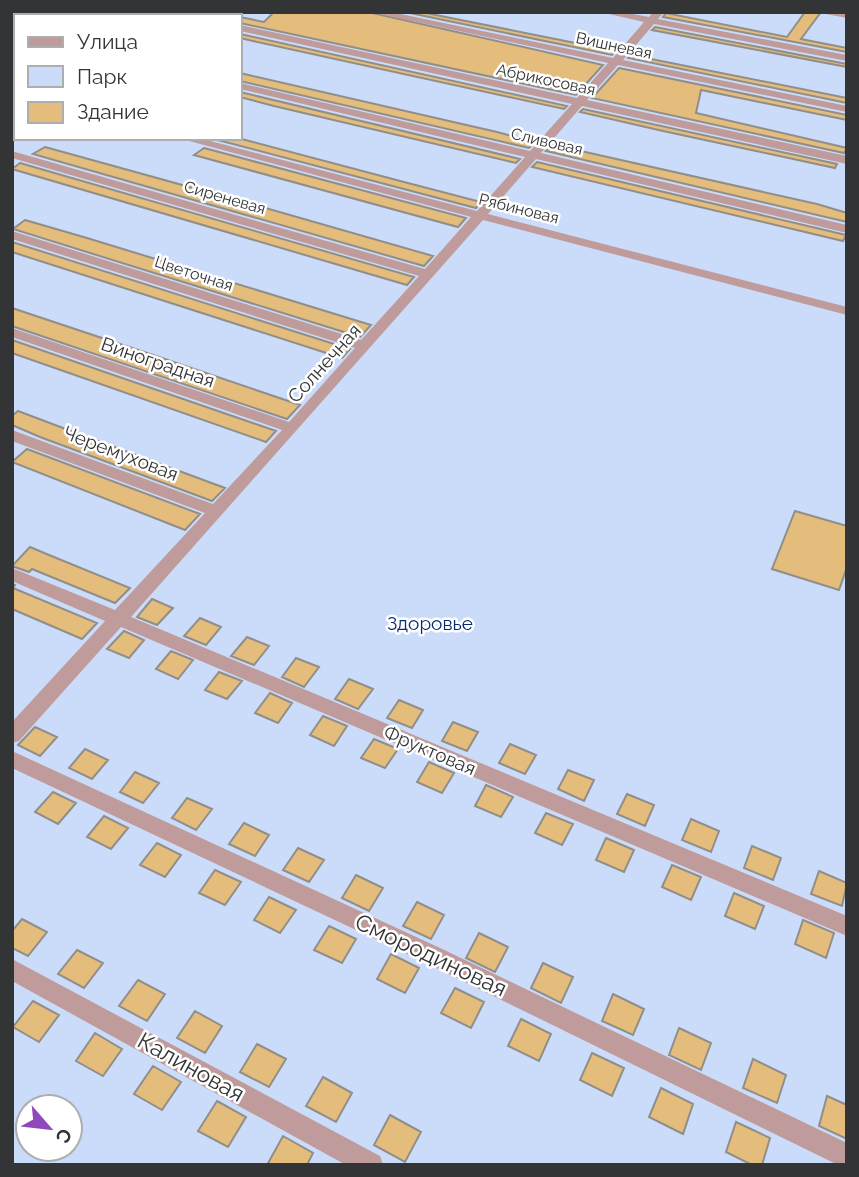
<svg xmlns="http://www.w3.org/2000/svg" width="859" height="1177" font-family="Raleway,sans-serif">
	<style>
		.green { fill: #cadcfa; fill-rule: evenodd }
		.building { fill: #e4bd7c; stroke: #918e89; stroke-width: 2 }
		.lines { fill: none; stroke-linecap: round; stroke-linejoin: round }
		.street { fill: #bf9c9b; fill-rule: evenodd }
		.labels { text-anchor: middle; stroke-width: 5; stroke-linejoin: round; paint-order: stroke }
		.far-street-label { font-size: 16px; fill: #323436; stroke: #fff }
		.street-label { font-size: 19px; fill: #323436; stroke: #fff }
		.park-label { font-size: 19px; fill: #082c70; stroke: #fff }
		.near-street-label { font-size: 23px; fill: #323436; stroke: #fff }
	</style>
	<rect width="100%" height="100%" fill="#f3f6fc"/>
	<path class="green" d="M12,12H847V1165H12ZM16,16H240V138H16ZM28,1107H70V1149H28Z"/>
	<path class="building" d="M274,12H368L603,65L576,95L240,23V17L264,22Z
		M405,12H421L615,51L612,55Z
		M805,12H821L801,39L847,48V52L663,17L666,13L787,37Z
		M655,27L847,64V67L652,30Z
		M240,34L567,106L564,109L253,41L240,38Z
		M631,55L847,98V103L628,58Z
		M619,68L847,115V120L701,90L696,113L847,148L844,153L592,98Z
		M240,73L497,132L535,142L529,148L240,81Z
		M240,92L520,159L516,163L274,106L240,97Z
		M583,109L837,164L835,168L663,131L580,112Z
		M238,138L404,182L481,202L476,208L214,139Z
		M554,145L817,204L847,213V222L546,151Z
		M45,147L269,209L433,256L424,266L33,154Z
		M204,148L466,218L458,227L194,155Z
		M537,162L846,235L843,241L532,167Z
		M20,163L414,277L407,285L12,169Z
		M25,220L87,238L371,325L360,337L13,229Z
		M12,242L350,349L342,358L12,252Z
		M12,308L153,355L300,405L287,419L12,326Z
		M12,340L276,431L266,442L12,353Z
		M18,411L71,431L225,488L212,501L40,437L12,425V416Z
		M27,449L200,514L185,530L12,462Z
		M795,511L847,526V567L839,590L772,569Z
		M30,547L49,555L130,588L115,603L32,569L29,572L12,566Z
		M12,584L15,585L13,588L97,623L82,639L12,609Z
		M152,599L173,608L157,625L137,617Z
		M200,618L221,627L206,645L184,636Z
		M124,631L144,640L129,658L107,649Z
		M247,637L269,646L254,665L231,656Z
		M171,651L193,660L178,679L156,669Z
		M296,658L319,667L304,687L282,677Z
		M219,672L242,681L227,699L205,690Z
		M349,679L373,689L358,709L335,699Z
		M270,693L292,703L278,723L255,713Z
		M399,700L423,710L412,728L387,718Z
		M323,716L347,726L334,746L310,735Z
		M453,722L478,732L467,751L442,741Z
		M35,727L57,737L40,756L18,745Z
		M374,739L398,749L385,768L361,758Z
		M510,744L536,755L525,774L499,763Z
		M85,749L108,760L92,779L69,768Z
		M429,762L454,773L442,793L417,782Z
		M568,770L594,780L584,801L558,789Z
		M135,772L159,783L143,803L120,792Z
		M486,785L513,797L501,817L475,806Z
		M53,792L76,803L58,824L35,812Z
		M627,794L654,805L645,826L617,814Z
		M187,798L212,809L196,830L172,818Z
		M546,813L573,824L562,845L535,833Z
		M104,816L128,828L111,849L87,837Z
		M691,819L719,831L711,852L682,840Z
		M244,823L269,835L255,856L229,844Z
		M606,838L634,850L624,872L596,860Z
		M157,843L181,855L165,877L140,865Z
		M752,846L781,858L773,880L744,868Z
		M298,848L324,860L309,882L283,870Z
		M672,865L701,877L691,900L662,887Z
		M215,870L241,882L225,905L199,893Z
		M819,871L847,883L842,906L811,894Z
		M356,875L383,888L369,911L342,898Z
		M734,893L764,906L755,929L725,916Z
		M269,897L296,910L280,933L254,920Z
		M417,902L444,915L431,939L403,926Z
		M22,919L47,932L28,956L12,948V931Z
		M803,920L834,933L826,958L795,944Z
		M329,926L356,939L342,963L314,950Z
		M479,933L508,947L495,972L466,958Z
		M77,950L103,963L84,988L58,974Z
		M391,954L419,968L405,993L377,979Z
		M543,963L573,977L561,1003L531,988Z
		M138,980L165,994L147,1021L119,1006Z
		M455,988L484,1002L471,1028L441,1013Z
		M613,994L644,1009L633,1035L602,1021Z
		M33,1001L59,1015L39,1042L13,1027Z
		M195,1011L222,1026L205,1053L177,1038Z
		M521,1019L551,1034L539,1061L508,1046Z
		M679,1028L711,1043L701,1070L669,1055Z
		M95,1033L122,1049L103,1076L76,1061Z
		M257,1044L286,1059L269,1087L240,1072Z
		M592,1053L624,1068L612,1096L580,1080Z
		M753,1059L786,1075L777,1103L743,1088Z
		M153,1066L181,1082L162,1110L134,1094Z
		M323,1077L352,1093L336,1122L306,1106Z
		M661,1088L693,1104L683,1134L649,1117Z
		M827,1096L847,1105V1139L819,1126Z
		M217,1101L246,1117L228,1147L198,1131Z
		M390,1115L421,1132L405,1162L374,1145Z
		M736,1122L770,1138L762,1165H752L726,1152Z
		M283,1136L313,1153L307,1165H267Z"/>
	<g class="lines">
		<path class="street" d="M122,12H134L130,16H118Z
			M163,12H181L189,16H171Z
			M370,12H391L613,58L644,22L600,12H622L649,17L653,12H664L658,19L847,55V61L654,24L623,60L847,106V112L618,65L587,100L847,156V164L582,106L541,153L847,225V233L536,159L488,214L847,307V315L483,220L131,617L847,916V936L121,627L19,741L12,743V722L105,621L12,581V568L115,610L205,513L12,441V430L213,504L282,430L12,337V328L289,422L355,348L12,239V231L361,340L419,276L12,158V151L425,269L471,217L178,138H199L477,211L525,157L240,89V83L530,151L572,104L240,31V25L577,98L608,63Z
			M825,12H847V18L826,14Z
			M12,23L16,24V30L12,29Z
			M16,79V86L12,87V80Z
			M12,751L438,947L847,1143V1165H838L422,961L12,768Z
			M12,959L380,1156L383,1165H346L12,981Z"/>
	</g>
	<g class="labels">
		<g class="far-street-label">
			<text transform="translate(614 45) rotate(12)" y="6">Вишневая</text>
			<text transform="translate(546 79) rotate(12)" y="6">Абрикосовая</text>
			<text transform="translate(547 141) rotate(13)" y="6">Сливовая</text>
			<text transform="translate(225 197) rotate(16)" y="6">Сиреневая</text>
			<text transform="translate(519 208) rotate(14)" y="6">Рябиновая</text>
			<text transform="translate(194 273) rotate(18)" y="6">Цветочная</text>
		</g>
		<g class="street-label">
			<text transform="translate(158 362) rotate(19)" y="7">Виноградная</text>
			<text transform="translate(324 363) rotate(-48)" y="7">Солнечная</text>
			<text transform="translate(121 453) rotate(21)" y="7">Черемуховая</text>
			<text transform="translate(430 750) rotate(23)" y="7">Фруктовая</text>
		</g>
		<g class="park-label">
			<text x="430" y="630">Здоровье</text>
		</g>
		<g class="near-street-label">
			<text transform="translate(431 955) rotate(25)" y="8">Смородиновая</text>
			<text transform="translate(191 1067) rotate(29)" y="8">Калиновая</text>
		</g>
	</g>
	<rect width="859" height="1177" fill="none" stroke="#323436" stroke-width="28"/>
	<rect x="14" y="14" width="228" height="126" fill="#ffffff" stroke="#adaeaf" stroke-width="2"/>
	<rect x="28" y="37" width="35" height="10" fill="#bf9c9b" stroke="#adaeaf" stroke-width="2"/>
	<text x="77" y="49" font-size="21" fill="#323436">Улица</text>
	<rect x="28" y="66" width="35" height="21" fill="#cadcfa" stroke="#adaeaf" stroke-width="2"/>
	<text x="77" y="84" font-size="21" fill="#323436">Парк</text>
	<rect x="28" y="102" width="35" height="21" fill="#e4bd7c" stroke="#adaeaf" stroke-width="2"/>
	<text x="77" y="119" font-size="21" fill="#323436">Здание</text>
	<g transform="translate(49 1128) rotate(118)"><circle r="33" fill="#ffffff" stroke="#adaeaf" stroke-width="2"/>
	<path d="M0-5L12 26L0 18L-12 26Z" fill="#8f49bd"/>
	<text y="-10" font-size="19" font-weight="bold" text-anchor="middle" fill="#323436">С</text>
	</g>
</svg>
